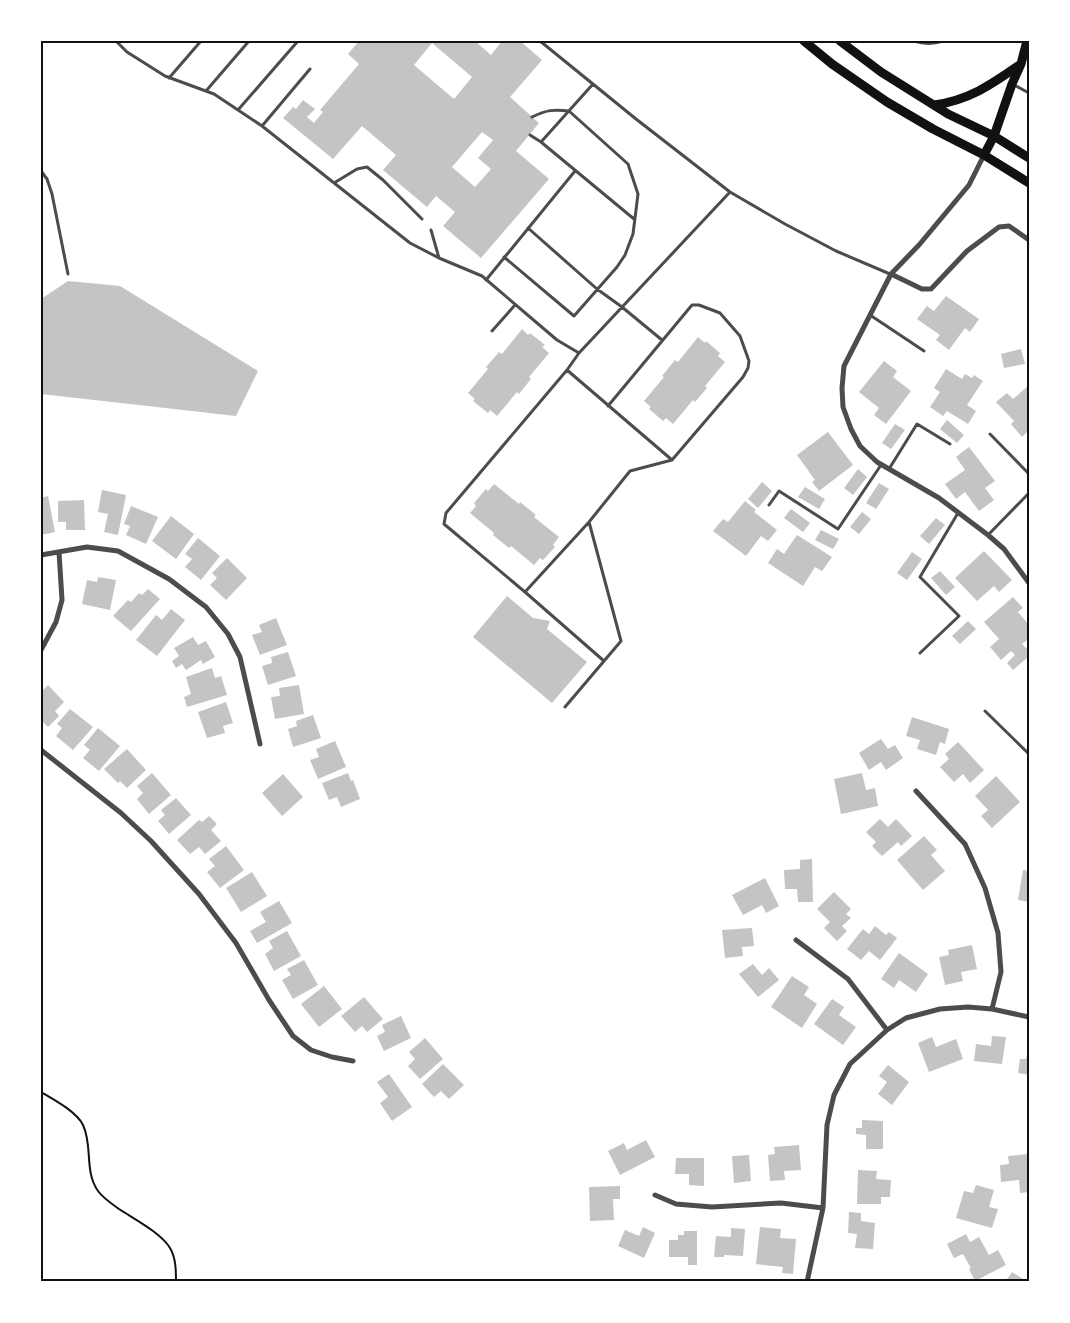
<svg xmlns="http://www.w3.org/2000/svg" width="1070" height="1323" font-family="Arial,sans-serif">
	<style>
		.building { fill: #c4c4c4; fill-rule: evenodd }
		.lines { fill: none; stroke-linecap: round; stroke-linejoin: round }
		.path { stroke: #111; stroke-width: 2 }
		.service { stroke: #4c4c4c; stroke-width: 3 }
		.minor { stroke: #4c4c4c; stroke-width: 5 }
		.secondary { stroke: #111; stroke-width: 9 }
		.neatline { fill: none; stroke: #111; stroke-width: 2 }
	</style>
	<rect width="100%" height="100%" fill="#fff"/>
	<path class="building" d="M359,41H475L491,55L502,41H520L542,60L510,97L539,123L516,151L549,179L481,258L443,226L455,212L436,196L427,207L383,170L396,155L362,126L333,159L283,118L293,107L296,109L303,100L315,109L307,117L314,123L323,112L320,110L359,64L348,54ZM432,43L472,77L454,99L414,65ZM482,132L493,140L478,158L491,169L475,187L452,167Z
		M68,281L120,286L258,371L236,416L41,394V299Z
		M946,296L979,319L970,332L965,328L949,350L936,340L940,335L917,319L927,306L934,311Z
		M522,329L528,335L530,333L545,345L542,347L549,353L529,377L531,379L519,394L517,392L497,416L490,410L488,413L473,401L475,399L468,393L488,369L486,367L499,352L502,354Z
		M698,337L705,343L706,341L720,353L718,356L725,362L705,386L707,388L695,402L693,400L673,424L666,418L663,421L649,409L651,407L644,401L664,377L662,376L675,360L678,362Z
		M1021,349L1025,364L1004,368L1001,354Z
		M884,361L897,371L893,377L911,391L886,424L874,415L879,408L859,392Z
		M946,369L962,379L965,374L972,378L974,375L983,381L967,405L976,411L968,424L947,411L943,416L930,407L940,392L934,388Z
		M1029,385V430L1022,437L1011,424L1014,421L996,402L1007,393L1013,399Z
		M947,420L964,435L957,443L940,429Z
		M895,424L905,430L891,449L882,443Z
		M828,432L853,465L819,491L812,482L815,480L797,455Z
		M969,447L995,481L985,488L994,500L979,511L965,492L956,499L945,484L965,470L956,457Z
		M858,469L867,477L853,495L844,488Z
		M762,482L772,491L758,508L748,499Z
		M879,483L889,489L876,509L866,503Z
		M494,484L519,504L520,502L536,515L534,517L559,537L553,545L555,547L543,560L540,558L534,565L511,546L509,548L493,535L494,533L470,513L476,506L474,503L486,489L488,491Z
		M805,487L825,499L819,509L798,497Z
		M102,490L126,495L118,535L104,532L108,514L98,512Z
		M48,496L55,532L41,535V498Z
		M84,500L85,530H66V522H58V501Z
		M745,501L756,510L754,512L777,530L768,541L761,536L746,556L713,531L723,519L728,522Z
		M131,506L158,517L146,544L126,535L130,526L124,524Z
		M791,509L810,523L803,532L784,518Z
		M862,512L871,519L859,534L850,527Z
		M171,516L194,534L176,559L152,541Z
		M936,518L945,525L929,544L920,536Z
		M821,530L839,539L833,549L815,540Z
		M797,535L832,557L822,571L815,567L803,586L768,563L777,549L784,554Z
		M198,538L220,556L201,580L185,567L192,559L185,554Z
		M984,551L1012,580L999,592L994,586L977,601L955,578Z
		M912,552L922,559L907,580L897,573Z
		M227,558L247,578L226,600L210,585L217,578L212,573Z
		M940,571L955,587L946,595L931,578Z
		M98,577L116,580L110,610L82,604L87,580L97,582Z
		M148,589L160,599L131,631L113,616L128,600L131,602L139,593L142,595Z
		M507,596L533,618L550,621L547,629L587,662L552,703L473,637Z
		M1013,597L1023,608L1018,612L1029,625V639L1022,644L1029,651V656L1013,670L1007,663L1015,655L1011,651L1001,660L990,647L999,639L984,622Z
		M171,609L185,620L157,656L136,640L156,615L162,620Z
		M276,618L287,645L260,655L252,635L262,632L259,625Z
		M968,621L976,629L960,644L952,636Z
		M193,637L198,645L206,641L215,657L203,664L201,660L186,670L182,664L176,668L172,661L179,656L174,648Z
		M288,652L296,676L268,685L262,666L272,663L271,657Z
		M212,668L215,678L221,676L227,695L187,707L184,697L191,694L186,677Z
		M48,685L64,702L55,711L59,716L48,727L41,720V692Z
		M299,685L304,714L275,719L271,697L280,696L279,688Z
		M226,702L233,723L223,726L225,733L207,738L198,712Z
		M70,709L93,727L73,750L56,736L62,728L57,724Z
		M313,715L321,738L293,747L288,729L297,726L296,721Z
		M912,717L949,729L945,744L940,742L936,755L917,749L920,740L906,736Z
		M98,728L120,746L99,771L83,758L90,750L84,745Z
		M881,739L888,749L895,745L903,758L886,770L881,762L869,770L859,753Z
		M335,741L346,767L318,779L310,760L319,757L316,749Z
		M958,742L984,770L970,783L963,774L954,782L940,767L949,759L945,754Z
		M127,749L146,770L127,788L120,781L118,783L104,769Z
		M152,773L171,795L149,814L137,799L143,793L137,786Z
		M348,773L351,781L353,780L360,799L341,807L337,797L329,800L322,783Z
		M862,773L866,790L875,788L878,806L841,814L834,779Z
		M283,774L303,797L282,816L262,793Z
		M996,776L1020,802L992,828L981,816L988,810L975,796Z
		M176,798L191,815L169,834L158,821L165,815L161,810Z
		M209,816L217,824L211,830L221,841L205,854L199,847L190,854L177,840L199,820L202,822Z
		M880,819L888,827L896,819L912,836L901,846L898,842L882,856L872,846L876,842L866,832Z
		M924,836L937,850L931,855L945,871L923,890L897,860Z
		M226,846L244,870L220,888L207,872L215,866L209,859Z
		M812,859L813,902H798L797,889H785L784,870L800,869V860Z
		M1023,870L1029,871V902L1018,900Z
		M252,872L267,896L241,912L226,888Z
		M765,878L779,906L766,913L762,905L743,915L732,895Z
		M834,892L851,909L846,914L851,918L842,926L847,931L837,941L824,928L830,922L817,909Z
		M279,901L292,923L257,943L250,931L266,922L260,912Z
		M875,926L886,935L889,932L897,938L880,960L869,951L861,960L847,949L863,929L869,934Z
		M752,928L754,946L742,947L743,956L725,958L722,930Z
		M287,931L301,956L274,971L265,954L273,948L269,941Z
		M972,945L977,969L961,972L963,981L945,985L939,957L949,955L948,950Z
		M899,953L928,974L916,992L899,980L894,988L881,979Z
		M304,960L318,985L293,999L282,980L291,975L287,969Z
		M753,964L762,975L769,968L779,980L758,997L739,974Z
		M792,976L809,987L804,995L817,1004L802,1028L771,1007Z
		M324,986L342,1009L319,1027L301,1004Z
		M364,997L383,1019L367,1032L362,1026L355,1032L341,1016Z
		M832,999L844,1007L839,1015L856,1027L843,1045L814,1024Z
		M401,1016L411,1038L384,1051L377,1036L385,1032L382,1025Z
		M992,1036L1006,1037L1002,1064L974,1061L976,1044L991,1046Z
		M932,1037L936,1047L956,1039L963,1059L929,1072L918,1043Z
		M425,1038L443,1059L420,1079L408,1066L415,1059L409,1052Z
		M1028,1050H1029V1075L1018,1073L1020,1059H1026Z
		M443,1064L464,1085L449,1099L441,1091L434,1097L422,1084Z
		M888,1065L909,1082L892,1105L878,1094L887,1082L879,1076Z
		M389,1074L412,1107L392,1121L380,1103L388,1097L377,1082Z
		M862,1120L883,1121V1149H866V1135L856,1134V1128H862Z
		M646,1140L655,1157L620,1175L608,1151L624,1143L627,1150Z
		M799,1145L801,1170L784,1171L785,1180L770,1181L768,1155L775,1154L774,1147Z
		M1029,1154V1192L1020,1193L1019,1180L1001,1182L1000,1165L1009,1164L1008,1156Z
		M749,1155L751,1181L734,1183L732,1156Z
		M676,1158H704V1186L689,1185V1174H675Z
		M858,1170L877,1171L876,1179L891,1180L890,1197H881V1204H857Z
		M976,1185L994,1190L989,1207L998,1209L992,1228L956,1218L964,1191L973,1193Z
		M620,1186V1199H613L614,1220L590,1221L589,1187Z
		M849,1212L861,1213V1221L875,1223L873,1249L855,1248L857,1234L848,1233Z
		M643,1227L655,1233L644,1258L618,1246L625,1230L639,1236Z
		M760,1227L781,1229L780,1238L796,1239L793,1274L782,1273L783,1267L756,1264Z
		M731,1228L745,1229L743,1256L724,1255V1257H714L716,1236L731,1237Z
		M684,1231H697V1265H688V1257H669V1240H678V1235H684Z
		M966,1234L970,1242L979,1237L989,1255L998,1250L1006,1265L975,1281L969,1269L971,1268L963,1254L954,1258L947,1244Z
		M1012,1272L1026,1281L1029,1276V1282H1005Z"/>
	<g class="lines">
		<path class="path" d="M41,1092C53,1099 77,1112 83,1125C93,1146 84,1171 98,1191C103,1198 112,1204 119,1209C134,1219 161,1233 170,1248C176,1258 176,1271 176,1282"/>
		<path class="service" d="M116,41L127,52L165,76L214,94L262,126L410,243L439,258L482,276L557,340L579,353L730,192
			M540,41L636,119L730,192L785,224L836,251L890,274
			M914,41C923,44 934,44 943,41
			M169,78L201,41
			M593,84L541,142L634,219
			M1014,85L1029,93
			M206,91L249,41
			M238,110L298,41
			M262,126L310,69
			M530,135L541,142
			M41,171L47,179L52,194L68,274
			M334,183L357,169L367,167L383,180L422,219
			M528,228L597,289L622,307L662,340
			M431,230L439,258
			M504,257L574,316L617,267L625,255L633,234L638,194L628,164L569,111C554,109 546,110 532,117
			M486,280L575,171
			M870,315L924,351
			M492,331L515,305
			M579,353L567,370L446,513L444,524L525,592L604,661
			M567,370L672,460
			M990,434L1029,474
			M889,469L917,424L950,444
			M769,505L779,491L838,529L881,465
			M988,535L1029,493
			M525,592L589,522
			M920,653L959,616L920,577L958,513
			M565,707L621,641L589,522L630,471L672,460L743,377L748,368L749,361L740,336L720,313L699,305H692L608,406
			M985,711L1029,754"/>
		<path class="minor" d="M984,155L969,185L919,245L891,274L844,366L842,388L843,407L851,429L860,446L877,462L939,498L988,535L1004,549L1029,583
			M891,274L922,289H931L967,251L999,227L1009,226L1029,240
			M41,555L87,547L118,551L169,579L206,607L228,634L240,657L260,744
			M41,650L56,622L62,600L59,552
			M41,750L121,813L151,841L199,894L236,943L269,1000L293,1036L311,1050L332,1057L353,1061
			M916,791L965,844L985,888L998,933L1001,972L992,1009
			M796,940L848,979L887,1030
			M655,1195L676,1204L712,1207L781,1203L823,1208
			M807,1282L823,1208L827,1125L834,1095L850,1064L887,1030L906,1018L940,1009L968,1007L992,1009L1029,1017"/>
		<path class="secondary" d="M804,41L832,64L887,102L933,129L984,155L1029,183
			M840,41L881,72L948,114L994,136L1029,158
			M934,105C970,100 992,84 1021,64
			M984,155L994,136L1012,84L1021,64L1027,41"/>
	</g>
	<rect width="1070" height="1323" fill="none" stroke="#ffffff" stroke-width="85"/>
	<rect x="42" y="42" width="986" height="1238" class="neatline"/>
</svg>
